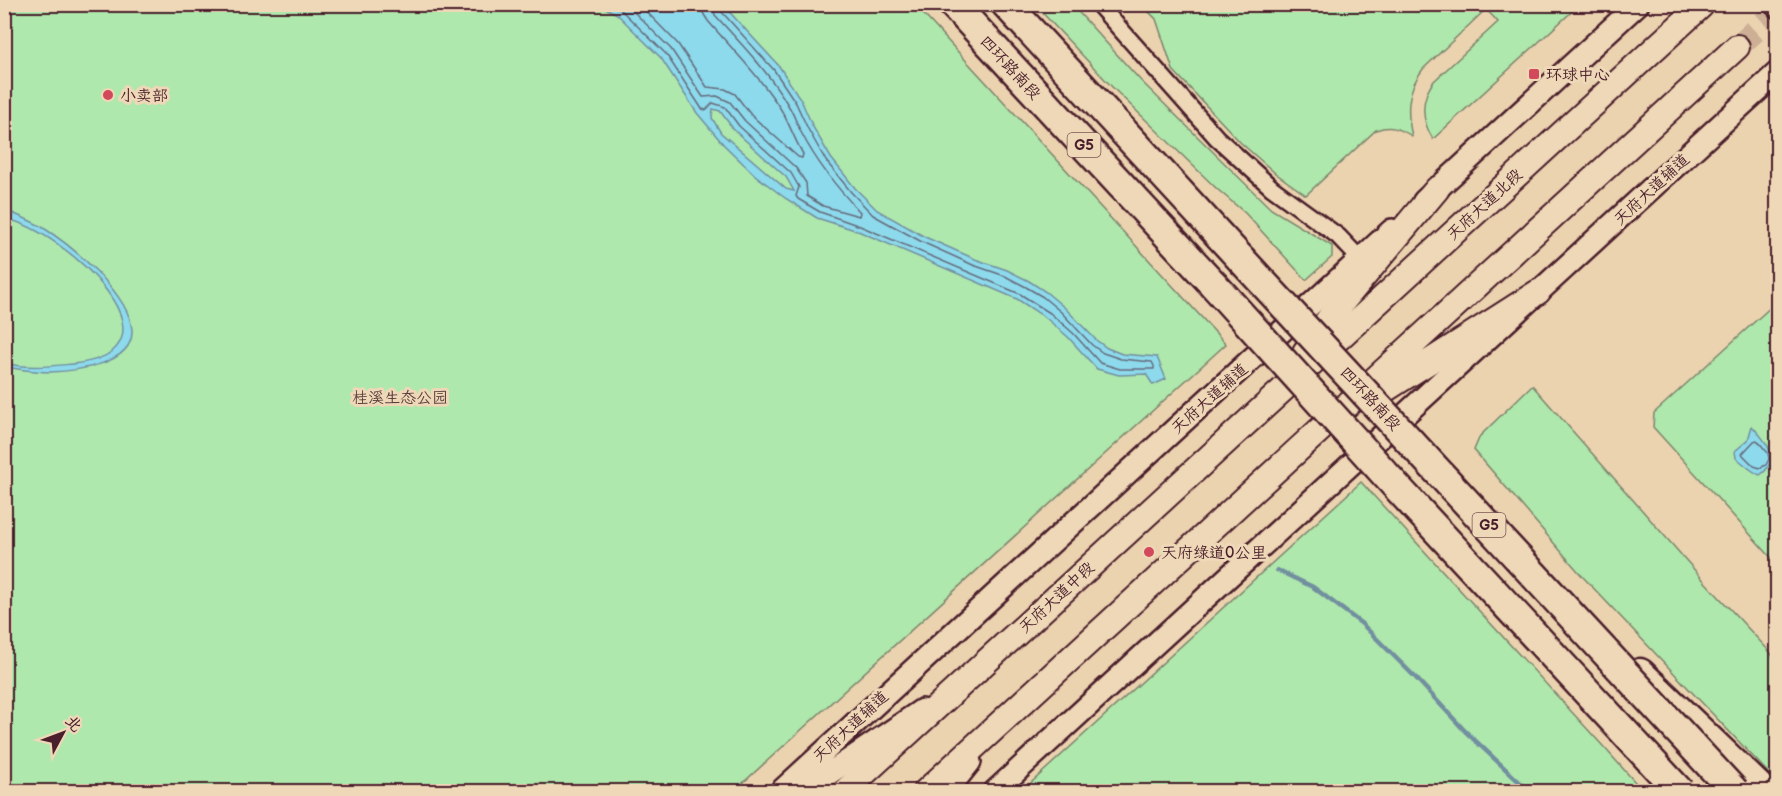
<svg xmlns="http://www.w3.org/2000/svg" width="1782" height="796" font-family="'Balsamiq Sans','LXGW WenKai TC',sans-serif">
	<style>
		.green { fill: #aee8ac; stroke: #7c846c; stroke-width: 1.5 }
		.water { fill: #8ddaed; stroke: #728f9f; stroke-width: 1.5; fill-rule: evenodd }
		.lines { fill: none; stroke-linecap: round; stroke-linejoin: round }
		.shore { stroke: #656a79; stroke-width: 1.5 }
		.stream { stroke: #728f9f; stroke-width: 4.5 }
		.primary-tunnel { stroke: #ccaf95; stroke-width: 24; stroke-dasharray: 24 12; stroke-linecap: butt }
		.street-casing { stroke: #4a1f2b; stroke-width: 20 }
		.secondary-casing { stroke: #4a1f2b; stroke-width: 26 }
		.primary-casing { stroke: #4a1f2b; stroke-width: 28 }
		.highway-casing { stroke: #4a1f2b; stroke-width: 33 }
		.street { stroke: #eed8b7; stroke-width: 15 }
		.secondary { stroke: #eed8b7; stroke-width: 21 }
		.primary { stroke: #eed8b7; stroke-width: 24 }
		.highway { stroke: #eed8b7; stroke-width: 28 }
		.highway-bridge-casing { stroke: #4a1f2b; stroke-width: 33; stroke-linecap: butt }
		.highway-bridge { stroke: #eed8b7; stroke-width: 28 }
		.poi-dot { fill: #d1495b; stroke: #eed8b7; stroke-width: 2 }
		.labels { text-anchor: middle; stroke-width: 6; stroke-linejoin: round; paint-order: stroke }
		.shield { fill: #eed8b7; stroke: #7b5655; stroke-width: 1.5 }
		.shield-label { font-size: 15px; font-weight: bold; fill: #4a1f2b }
		.street-label { font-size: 16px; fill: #4a1f2b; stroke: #eed8b7 }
		.poi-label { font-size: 16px; fill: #4a1f2b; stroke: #eed8b7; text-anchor: start }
		.park-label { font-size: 16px; fill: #593d3e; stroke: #eed8b7 }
	</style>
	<rect width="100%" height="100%" fill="#ecd3b0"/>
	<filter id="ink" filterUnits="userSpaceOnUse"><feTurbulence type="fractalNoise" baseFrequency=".0167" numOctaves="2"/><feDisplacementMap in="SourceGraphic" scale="12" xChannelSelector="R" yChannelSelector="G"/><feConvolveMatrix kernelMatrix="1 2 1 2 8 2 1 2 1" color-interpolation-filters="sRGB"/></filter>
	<g filter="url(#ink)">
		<path class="green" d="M5,5H915L1226,344L734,791L5,792Z
			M1035,5H1072L1141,81L1271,209L1332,246V257L1306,280L1245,213L1217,189L1114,89Z
			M1142,5H1579L1433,139C1421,120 1420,99 1434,81L1498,22L1486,9L1423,69C1407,90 1406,110 1412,136C1398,128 1391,125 1376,130L1306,195L1275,173L1241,143L1173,70L1156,19Z
			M1773,305H1777V564L1653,427L1654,413Z
			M1532,385L1706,583L1770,652L1777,663V782L1583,577L1474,450L1480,436Z
			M1361,482L1602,745L1643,791H1022Z"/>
		<path class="water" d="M600,5H723L779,66L801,100L813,127L831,158L855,188L877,210L925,237L975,259L1007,270L1029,281L1046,292L1065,308L1096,340L1107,348L1122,354L1157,357L1166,379L1153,385L1146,374L1119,375L1097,369L1068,337L1046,318L1017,299L858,231L817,218L785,198L755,175L724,145L697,113L661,58L617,14ZM713,109L720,111L734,130L786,177L794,191L786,189L721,133L712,118Z
			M5,210C17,215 30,220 42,227C71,245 131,295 132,331C133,365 75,371 50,372C35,372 19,369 5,367V363C27,369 50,366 73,364C195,351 62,228 5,219Z
			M1752,426C1767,442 1782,460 1760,475C1750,471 1745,464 1736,458L1735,451L1748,440Z"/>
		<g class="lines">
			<path class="shore" d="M612,4L621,10L666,54L702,109L706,110L713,103L725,107L739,126L791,173L799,187L796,196L798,199L820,212L860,226L1020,294L1050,313L1073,333L1100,363L1120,369H1154V366L1152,362L1121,359L1103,353L1092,345L1061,312L1043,297L1026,287L1005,276L973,265L922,242L873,215L851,192L826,161L808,129L796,103L774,70L721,11L719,4
				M626,4L671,49L703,97L717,96L730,102L745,121L796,168L806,183L807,196L823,206L859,216L860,212C837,188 817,163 802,134C797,125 794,114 788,105C768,71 741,44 715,15L712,4
				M639,4L678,44L707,87L725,89L735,94L751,115L798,157L802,158L803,154C794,139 789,122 780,108C759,76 733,50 708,21L703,13V4
				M1757,440L1768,453L1769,459L1766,465L1760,468L1754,466L1742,454L1754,441Z"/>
			<path class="stream" d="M1277,570L1313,587L1362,624L1416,678L1465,731L1530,792"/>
			<path class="primary-tunnel" d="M1737,47L1778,10"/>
			<defs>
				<path id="street" d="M1098,4L1217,138L1272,188L1338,236L1360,259"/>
				<path id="secondary" d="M1775,4L1778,7
					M1424,201L1638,4
					M780,792L1392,230
					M802,792L922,710
					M946,792L970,762
					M994,792L1778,72"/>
				<path id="primary" d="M1305,352L1330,317L1437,189
					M1374,397L1538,292
					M844,792L1701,6
					M925,792L1737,47"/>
				<path id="highway" d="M953,4L1214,285
					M1006,4L1241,259
					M1640,673L1764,792"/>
			</defs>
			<use href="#street" class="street-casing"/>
			<use href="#secondary" class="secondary-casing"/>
			<use href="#primary" class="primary-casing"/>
			<use href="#highway" class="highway-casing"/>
			<use href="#street" class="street"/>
			<use href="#secondary" class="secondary"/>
			<use href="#primary" class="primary"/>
			<use href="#highway" class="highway"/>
			<defs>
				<path id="highway-bridge" d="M1241,259L1735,792
					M1214,285L1395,485L1680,792"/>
			</defs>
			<use href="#highway-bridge" class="highway-bridge-casing"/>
			<use href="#highway-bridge" class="highway-bridge"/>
		</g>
	</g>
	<g class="poi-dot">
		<rect x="1528" y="68" width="12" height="12" rx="3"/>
		<circle cx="108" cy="95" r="6"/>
		<circle cx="1149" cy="552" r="6"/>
	</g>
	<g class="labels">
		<g class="shield">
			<rect x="1067.5" y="133" width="33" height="24" rx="4.5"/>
			<rect x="1472.5" y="513" width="33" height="24" rx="4.5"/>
		</g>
		<g class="shield-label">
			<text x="1084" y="150">G5</text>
			<text x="1489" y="530">G5</text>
		</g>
		<g class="street-label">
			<text transform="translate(1011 67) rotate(47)" y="6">四环路南段</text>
			<text transform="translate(1651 189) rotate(-43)" y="6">天府大道辅道</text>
			<text transform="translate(1484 204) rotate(-43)" y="6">天府大道北段</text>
			<text transform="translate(1209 398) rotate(-42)" y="6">天府大道辅道</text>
			<text transform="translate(1371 398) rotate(47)" y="6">四环路南段</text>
			<text transform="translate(1056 597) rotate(-43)" y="6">天府大道中段</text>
			<text transform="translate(850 726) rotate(-43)" y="6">天府大道辅道</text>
		</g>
		<g class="poi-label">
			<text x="1546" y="80">环球中心</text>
			<text x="120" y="101">小卖部</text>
			<text x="1161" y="558">天府绿道0公里</text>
		</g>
		<g class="park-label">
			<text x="400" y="403">桂溪生态公园</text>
		</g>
	</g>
	<rect width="1782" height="796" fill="none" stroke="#eed8b7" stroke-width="24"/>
	<rect x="12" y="12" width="1758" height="772" fill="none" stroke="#4a1f2b" stroke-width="2" filter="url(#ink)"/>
	<g transform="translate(63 733) rotate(49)" stroke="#eed8b7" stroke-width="4.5" paint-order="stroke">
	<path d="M0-4.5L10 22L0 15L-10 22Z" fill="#4a1f2b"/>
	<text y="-9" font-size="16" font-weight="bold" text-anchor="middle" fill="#4a1f2b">北</text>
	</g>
</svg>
